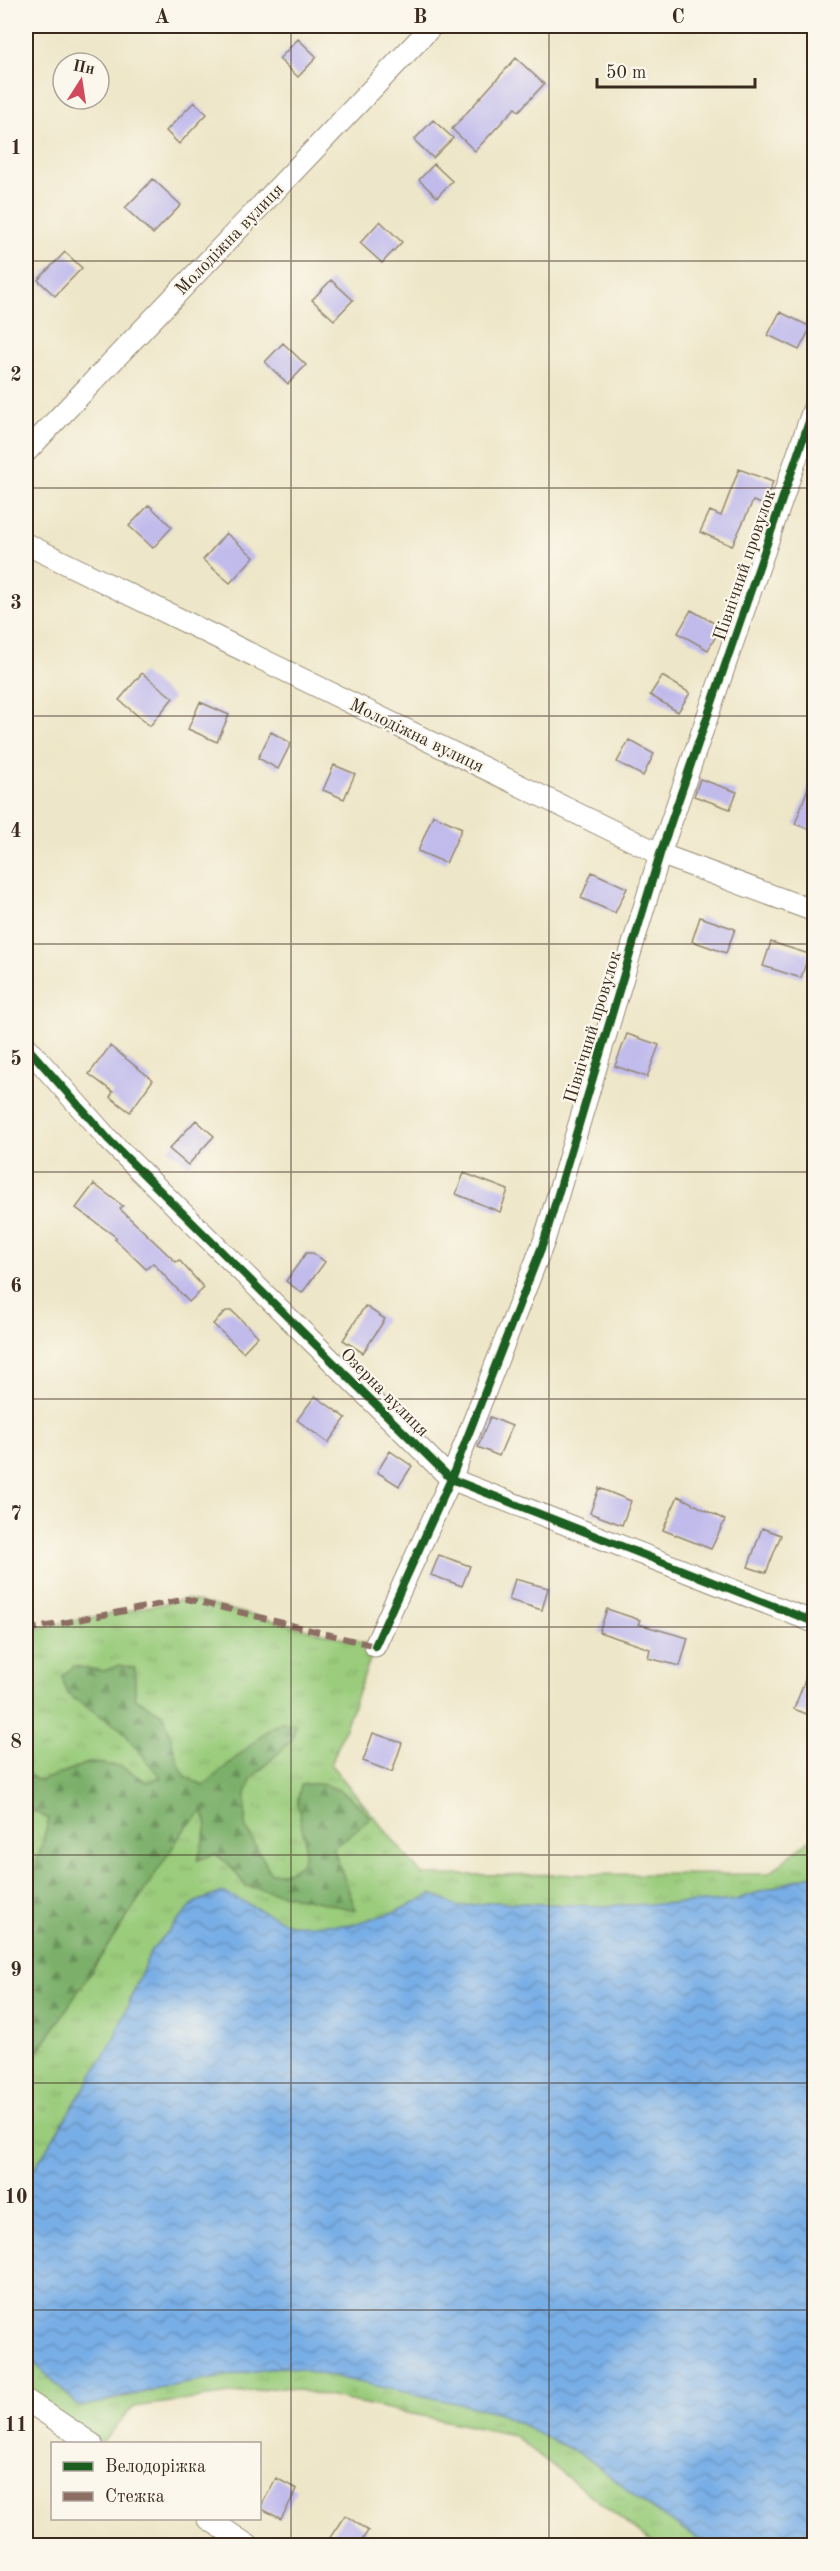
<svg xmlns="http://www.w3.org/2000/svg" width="840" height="2571" font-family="'Old Standard TT',serif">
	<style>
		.grass { fill: url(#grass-tufts); stroke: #6a7b4c; stroke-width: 1.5 }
		.forest { fill: url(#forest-firs); stroke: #5b6d44; stroke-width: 1.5 }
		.water { fill: url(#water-waves); stroke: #5a6c82; stroke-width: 1.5 }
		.building { fill: #c1bbec }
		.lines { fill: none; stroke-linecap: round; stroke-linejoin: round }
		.street-casing { stroke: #948873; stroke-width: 23 }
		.street { stroke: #fff; stroke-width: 21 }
		.quiet { stroke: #8d6e63; stroke-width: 6; stroke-dasharray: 12 6; stroke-linecap: butt }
		.cycleway-casing { stroke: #fbf7ec; stroke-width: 11 }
		.cycleway { stroke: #1b5e20; stroke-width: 8 }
		.grid { fill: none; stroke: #3b2a1e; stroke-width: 1.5; stroke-opacity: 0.55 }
		.labels { text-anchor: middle; stroke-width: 4.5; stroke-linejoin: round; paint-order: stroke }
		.street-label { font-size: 18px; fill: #3b2a1e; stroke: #fbf7ec }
		.neatline { fill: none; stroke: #3b2a1e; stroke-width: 2 }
		.grid-label { font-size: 20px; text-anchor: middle; font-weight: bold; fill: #3b2a1e }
	</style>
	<defs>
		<pattern id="grass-tufts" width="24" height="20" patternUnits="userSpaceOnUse" patternTransform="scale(1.5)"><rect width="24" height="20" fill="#9acc7b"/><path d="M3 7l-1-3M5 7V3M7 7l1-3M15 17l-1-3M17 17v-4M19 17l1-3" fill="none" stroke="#86af6a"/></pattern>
		<pattern id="forest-firs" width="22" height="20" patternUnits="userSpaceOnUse" patternTransform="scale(1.5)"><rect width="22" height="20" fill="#7bb06b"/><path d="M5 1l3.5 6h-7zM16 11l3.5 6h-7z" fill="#668f57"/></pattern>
		<pattern id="water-waves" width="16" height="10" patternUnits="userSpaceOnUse" patternTransform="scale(1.5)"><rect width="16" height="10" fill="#78aee6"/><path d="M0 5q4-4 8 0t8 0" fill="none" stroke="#648eba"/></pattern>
	</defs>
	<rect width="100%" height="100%" fill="#fbf7ec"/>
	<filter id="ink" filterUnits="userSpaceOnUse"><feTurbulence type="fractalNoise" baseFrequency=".0167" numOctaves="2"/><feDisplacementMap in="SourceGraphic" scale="12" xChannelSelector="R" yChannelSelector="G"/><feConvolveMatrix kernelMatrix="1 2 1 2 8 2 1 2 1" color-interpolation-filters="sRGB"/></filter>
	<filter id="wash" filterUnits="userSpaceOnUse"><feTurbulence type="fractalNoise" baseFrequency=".008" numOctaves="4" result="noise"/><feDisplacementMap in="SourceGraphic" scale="24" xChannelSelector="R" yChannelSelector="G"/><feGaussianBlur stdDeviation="1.35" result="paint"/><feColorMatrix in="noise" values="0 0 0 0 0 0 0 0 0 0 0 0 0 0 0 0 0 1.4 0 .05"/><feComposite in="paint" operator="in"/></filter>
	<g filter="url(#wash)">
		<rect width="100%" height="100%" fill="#eee6c8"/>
		<path class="grass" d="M187,1599L375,1646L331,1765L422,1875L768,1874L814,1836V2545H655L513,2435L284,2387L133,2407L102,2443L26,2400V1630Z"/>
		<path class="forest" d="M120,1665L135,1668V1698L164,1715L178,1763L186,1777L203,1786L268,1730L281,1722L296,1724L292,1740L252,1778L246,1793L245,1826L271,1873C322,1875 301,1835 298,1804C297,1798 300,1791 301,1785C333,1779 351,1796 371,1818L333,1848L356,1910L246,1886L227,1862L214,1854L198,1860L207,1826L204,1811L186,1827L26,2071V1882L35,1869L49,1819L26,1807V1774L40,1781L88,1763L120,1766L147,1782L161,1778L121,1729L67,1694L62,1676L74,1666L104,1671Z"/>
		<path class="water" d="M814,1874V2531L749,2545H707L650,2508L586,2457L497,2412L284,2366L167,2387L80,2407L26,2355V2182L112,2043L151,1950L196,1902L223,1892L289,1924L350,1925L397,1911L432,1894L459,1907L494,1902L601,1906L732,1901Z"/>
		<g id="blocks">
			<path class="building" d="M298,39L317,57L298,77L279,59Z
				M516,58L544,84L519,111L515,108L475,151L452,129Z
				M194,102L207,114L179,144L166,131Z
				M433,120L453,138L433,158L414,140Z
				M434,164L452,181L437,197L419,180Z
				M153,179L181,205L153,234L125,208Z
				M380,221L402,242L382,263L360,243Z
				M65,252L82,268L55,296L38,280Z
				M331,280L353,300L334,320L312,300Z
				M780,312L811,327L799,350L768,335Z
				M283,343L306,365L288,384L265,362Z
				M739,469L773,482L764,505L753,501L732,546L700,532L710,511L721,516Z
				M149,505L172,527L153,548L129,526Z
				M226,533L254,557L230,583L203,560Z
				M691,610L721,627L708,650L678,633Z
				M142,673L173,698L150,726L119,700Z
				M662,676L690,693L678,712L650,695Z
				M200,702L229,715L217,742L188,729Z
				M271,732L291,743L278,769L258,758Z
				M629,740L654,754L643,776L617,762Z
				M334,765L355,774L344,799L323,790Z
				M812,777H814V831L795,824Z
				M700,779L737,792L730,809L694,796Z
				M433,815L462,828L446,863L418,851Z
				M592,872L627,888L615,913L581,898Z
				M700,917L735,929L726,953L692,941Z
				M771,942L809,954L801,978L763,966Z
				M627,1034L659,1045L647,1077L615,1066Z
				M110,1046L153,1080L130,1112L110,1097L113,1092L89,1074Z
				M196,1120L214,1136L188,1165L169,1149Z
				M464,1173L508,1190L500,1212L456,1194Z
				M94,1184L123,1206L120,1209L176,1262L179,1260L204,1288L189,1302L153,1263L146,1269L115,1239L116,1237L76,1208Z
				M306,1253H313L325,1262L302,1293L286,1281Z
				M365,1306L385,1319L363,1353L343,1340Z
				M226,1311H232L258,1336L243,1352L213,1324Z
				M315,1396L346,1418L328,1443L297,1420Z
				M490,1417L512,1426L499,1456L478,1447Z
				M390,1451L412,1466L399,1486L377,1472Z
				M599,1488L631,1501L622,1525L590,1513Z
				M678,1496L725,1520L711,1549L663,1530Z
				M762,1528L781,1535L766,1573L748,1567Z
				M439,1555L470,1566L462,1586L431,1575Z
				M515,1579L548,1588L542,1610L509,1600Z
				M607,1609L640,1620L638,1624L688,1638L680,1666L648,1658L650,1649L599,1632Z
				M813,1659H814V1717L794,1709Z
				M373,1733L402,1743L392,1772L363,1761Z
				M276,2478L297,2489L281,2519L260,2508Z
				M345,2515L368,2531L358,2546H338L329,2539Z"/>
		</g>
	</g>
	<g filter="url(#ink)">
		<use href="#blocks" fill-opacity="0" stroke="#948873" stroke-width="1.5"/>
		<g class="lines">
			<defs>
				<path id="street" d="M26,452L432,26
					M26,544L660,854L814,911
					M26,1046L109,1140L451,1479L814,1622
					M375,1646L451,1479L544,1241L660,854L814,407
					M26,2400L92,2444
					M207,2518L249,2546"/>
			</defs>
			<use href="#street" class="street-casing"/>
			<use href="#street" class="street"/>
			<path class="quiet" d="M26,1630L187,1599L375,1646"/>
			<defs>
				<path id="cycleway" d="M26,1046L109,1140L451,1479L814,1622
					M375,1646L451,1479L544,1241L660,854L814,407"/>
			</defs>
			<use href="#cycleway" class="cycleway-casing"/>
			<use href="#cycleway" class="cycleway"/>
		</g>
	</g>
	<path class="grid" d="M291,26V2546M549,26V2546M26,261H814M26,488H814M26,716H814M26,944H814M26,1172H814M26,1399H814M26,1627H814M26,1855H814M26,2083H814M26,2310H814"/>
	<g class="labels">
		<g class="street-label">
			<text transform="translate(229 239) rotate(-46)" y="6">Молодіжна вулиця</text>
			<text transform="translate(744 565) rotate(-71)" y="6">Північний провулок</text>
			<text transform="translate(417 735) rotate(26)" y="6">Молодіжна вулиця</text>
			<text transform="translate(592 1027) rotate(-73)" y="6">Північний провулок</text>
			<text transform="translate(385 1392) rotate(45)" y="6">Озерна вулиця</text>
		</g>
	</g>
	<rect width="840" height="2571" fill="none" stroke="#fbf7ec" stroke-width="66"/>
	<rect x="51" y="2442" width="210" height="78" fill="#fbf7ec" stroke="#aea59a" stroke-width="1.5"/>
	<rect x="63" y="2462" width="30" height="9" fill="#1b5e20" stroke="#aea59a" stroke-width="1.5"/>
	<text x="105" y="2472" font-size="18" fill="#3b2a1e">Велодоріжка</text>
	<rect x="63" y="2492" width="30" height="9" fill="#8d6e63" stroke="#aea59a" stroke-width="1.5"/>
	<text x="105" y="2502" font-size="18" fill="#3b2a1e">Стежка</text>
	<g transform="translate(81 81) rotate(12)"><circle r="28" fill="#fbf7ec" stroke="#aea59a" stroke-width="1.5"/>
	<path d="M0-4.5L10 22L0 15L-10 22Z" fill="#d1495b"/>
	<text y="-9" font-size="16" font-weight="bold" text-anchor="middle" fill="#3b2a1e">Пн</text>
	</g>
	<path d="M597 78v9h158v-9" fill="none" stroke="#3b2a1e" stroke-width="3"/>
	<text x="606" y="78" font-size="18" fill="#3b2a1e" stroke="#fbf7ec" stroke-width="4.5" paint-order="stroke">50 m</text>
	<rect x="33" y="33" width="774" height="2505" class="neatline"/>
	<g class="grid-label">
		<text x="162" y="23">A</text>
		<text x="420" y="23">B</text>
		<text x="678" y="23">C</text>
		<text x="16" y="154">1</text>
		<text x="16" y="381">2</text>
		<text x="16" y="609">3</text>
		<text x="16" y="837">4</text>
		<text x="16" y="1065">5</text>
		<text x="16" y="1292">6</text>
		<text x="16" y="1520">7</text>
		<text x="16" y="1748">8</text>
		<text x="16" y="1976">9</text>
		<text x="16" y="2203">10</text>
		<text x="16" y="2431">11</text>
	</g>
</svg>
